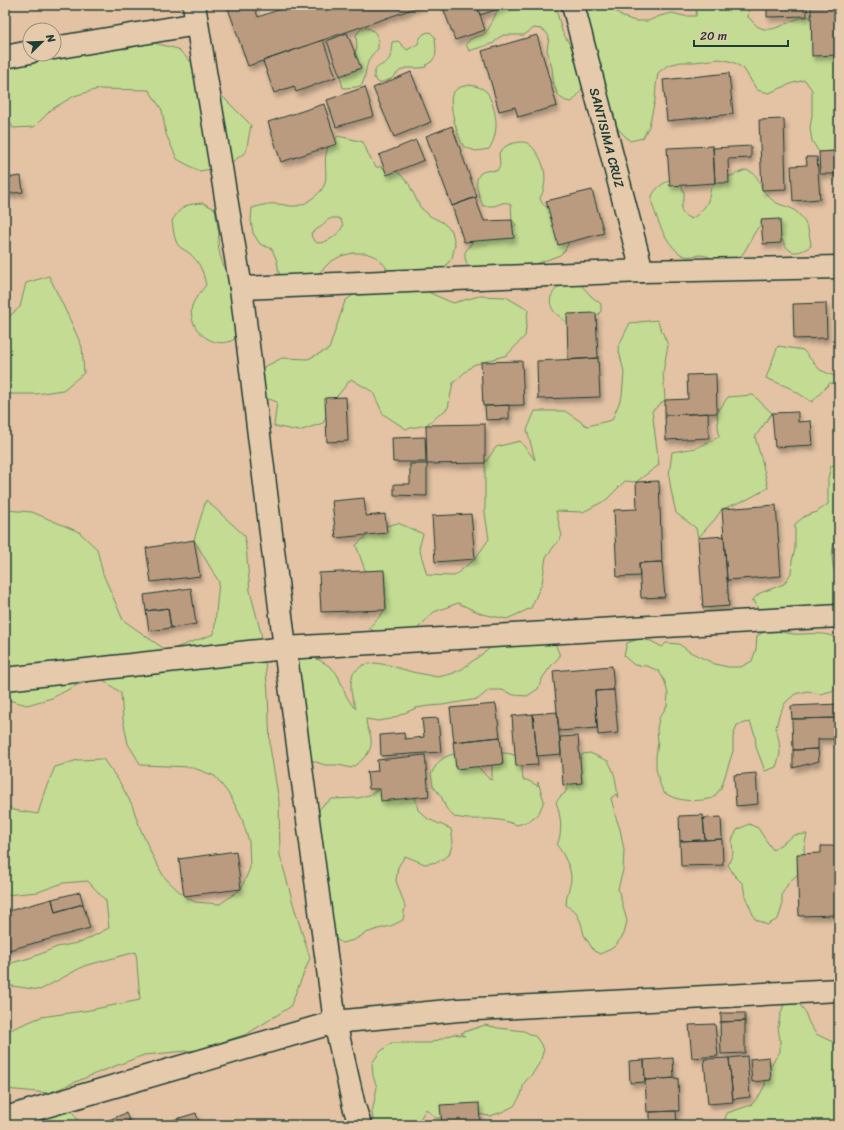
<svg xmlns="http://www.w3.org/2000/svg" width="844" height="1130" font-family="Sriracha,sans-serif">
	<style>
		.green { fill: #c3db92; stroke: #718c63; fill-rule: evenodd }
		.building { fill: #bb9b80; stroke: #1f3d34; filter: url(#shadow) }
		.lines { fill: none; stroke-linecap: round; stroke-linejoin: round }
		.minor-casing { stroke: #1f3d34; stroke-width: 25 }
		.minor { stroke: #e5caac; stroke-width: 22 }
		.labels { text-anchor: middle; stroke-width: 3.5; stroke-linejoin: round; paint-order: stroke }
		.street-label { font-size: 13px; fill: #1f3d34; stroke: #e5caac }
	</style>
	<defs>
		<filter id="shadow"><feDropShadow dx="2.5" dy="4.5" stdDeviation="2" flood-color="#0004"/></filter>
	</defs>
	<rect width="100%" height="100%" fill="#e4c3a4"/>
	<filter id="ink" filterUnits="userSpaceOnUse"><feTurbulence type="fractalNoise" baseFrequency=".025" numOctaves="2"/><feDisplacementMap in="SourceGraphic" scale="8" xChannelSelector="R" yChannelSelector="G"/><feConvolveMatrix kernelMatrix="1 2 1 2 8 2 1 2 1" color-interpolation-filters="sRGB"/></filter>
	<g filter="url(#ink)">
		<path class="green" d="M516,5H555L562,31L575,54L583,85L581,91L572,102L566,101L561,98L557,93L554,86L552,68L547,50L549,37L546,32L541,29L534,28L524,35H504L498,38L494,43L469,51L466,44C473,34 478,39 485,33C491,27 494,17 498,9Z
			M580,5H612V8L623,17L635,21H648L660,16L672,13L684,16H696L697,5H749L748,17C751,20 754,23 757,26C773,37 791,17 807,17C816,16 831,25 839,28V148L833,151L819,152L812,141L810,128L812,115V90L805,80L793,83L769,93L757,90L744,69L733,62L720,59L694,62H681L668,65L658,73L656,86L655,100L649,126L643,138L630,141L620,131L612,121L595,47L593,35L589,24Z
			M367,28C378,31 378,38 378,49C364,60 368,70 362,85L357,87L343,88L340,76L355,53L357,47L356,35L360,30Z
			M430,32L435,37L436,51L435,57L431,62L426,65V67L420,68H406L401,70L391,79L379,83L374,78C374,63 383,68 389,59C392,54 391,48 392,42L398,41L407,50L418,44C420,37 422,33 430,32Z
			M150,42L178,49L196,67L214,88L251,125L246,152L225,167L199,171L177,159L166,134L162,110L149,90L98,89L74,96L52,109L34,127L13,128L5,112V54H54L101,47L126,49Z
			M470,85C476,86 483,88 487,92C489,95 490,98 491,101C498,117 498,135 489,149L476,151L464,147C458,138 447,102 453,93C457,87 464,86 470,85Z
			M338,136L351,139L363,142L369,156L376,167H389L400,174L409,184L420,207L430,216L442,222L452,231L455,244L452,258L443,269L421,282L430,293L453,303L479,296L506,297L528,310L525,336L507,355L473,365L453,383L448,408L426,425L406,429L383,414L373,392L351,379L334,400L323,423L299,431L274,426L277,402L256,394L258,370L282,358L308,359L329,349L345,301L366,286L386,274V267L378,258L366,253H353L341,256L330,262L312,280L286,284L279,273L277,261L272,249L260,244L253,233L251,220L252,208C260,206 268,203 276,204C284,204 289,207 297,206C303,205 309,201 314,197C335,182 320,167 328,147C330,143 335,140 338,136ZM332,218H338L341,220L343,226C338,235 328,243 317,243L312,238L311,233L322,226L326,221Z
			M521,142C523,142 525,142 527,143C531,145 534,149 536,152C546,165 548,184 540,198C542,206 546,207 553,209L567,231L568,244L565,250L560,255L536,264L511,266L504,268L479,269L472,267L467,264L465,258V252L476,237L511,228L516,225L512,220L511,205C505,200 501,204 494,206C491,206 487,206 483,206C476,189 469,167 497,171L500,165L499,153C505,145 511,143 521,142Z
			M746,170C761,174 757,185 767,195C770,198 773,201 777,203C782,206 789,206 794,210C806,218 810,233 811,246C795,256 788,254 781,237C780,234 779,230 777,228C775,225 769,223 766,222C763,224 759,226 757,229C750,238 745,258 733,261C729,262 719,261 715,260C712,259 709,256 706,256C698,253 690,259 682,255C670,248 660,228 656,215C654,209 651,203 652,197C653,190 665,181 672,180C674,180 676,180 678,180C680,184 683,188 684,193C685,205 673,210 691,219C698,215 704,209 708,201C710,196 709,191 712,186C716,182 740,172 746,170Z
			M203,203L215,209L219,235C215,252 228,274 232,290C236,304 239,319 242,333C239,335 235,339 231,341C211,349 187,328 192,306C193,301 202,290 206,285C203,271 200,262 188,252C185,250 180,248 178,245C174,240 173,227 172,221C181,206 186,204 203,203Z
			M49,276L71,322L82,347L84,373L63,390L36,394H11L5,391V320L20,307L26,283Z
			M561,285H581L591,296L601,304V311L589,327L570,330C568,327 566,323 563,319C560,316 555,314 553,310C547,300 552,291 561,285Z
			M657,320L668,345L663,372L665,400L652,411L659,465L636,482L625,481L606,500L583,512L556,511L562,536L546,557L542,583L531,608L507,619L482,614L458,603L434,612L415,631L392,642L369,628L386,609L385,586L365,570L356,545L375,529L398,523L423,534L419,548L427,575L454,576L475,559L489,539L485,513V463L496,447L520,441L535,460L527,430L535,411H565L587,426L612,420L622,396L624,372L618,347L630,323Z
			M778,346L803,350L820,370L839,378V384L830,383L812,402L790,388L766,378Z
			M753,395L772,413L755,437L762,461L768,488L746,500L722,509L715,519L698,538L696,528L676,513L671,490L669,476L672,452L696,448L719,437L717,413L728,397Z
			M839,464V532C833,541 831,555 833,565C836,577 841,591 837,602C836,606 832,610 830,613L759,612L754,600L751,601L760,593L784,584L791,573L792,561L795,549V524L805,516L817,512L828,504V478L831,466Z
			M206,500L245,536L250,591L263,641L268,693L270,747L279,801L280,855L294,907L310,958L290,1007L247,1034L197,1050L144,1055L97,1073L49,1093L5,1089V1032L41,1017L90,1010L140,1000L136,952L84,966L40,990L5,985V964H8L33,957L57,947L82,942L109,928L106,901L88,881L63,883L38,892L5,895V804L13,810L38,814L45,790L55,767L78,760L103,759L119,781L132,805L140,828L152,855L164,877L184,896L195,902L220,904L241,889L250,868L249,842L242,819L231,797L215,776L191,767L141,765L128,744L123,719L121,693L101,678L77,685L52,698L27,705L5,699V510L32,512L79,532L97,549L103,574L123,620L167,651L214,634L219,582L194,540Z
			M769,629C777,631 785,633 793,634C809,635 825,630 839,640V684L832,691L820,694L808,691L795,694L785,703L779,715L776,728L779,741L780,754L776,767L765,771L756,747L755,735L750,722L737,725L733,737V751L725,776L721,788L713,798C700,801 687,802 675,798C671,797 667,794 663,792L659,781L656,768V756L658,743L657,729L659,718L667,706L668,694L665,682L659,671L647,666L634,665L624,656L627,643L639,639L651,641L662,647L666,643L679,644L690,652L715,664L728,667H741L752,661L756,649L757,636Z
			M555,643L560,656L551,666L543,677L538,689L527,696L514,695L502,690H489L478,699L442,705L429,706L416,708L391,719L378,721L366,719C366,725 368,729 370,734C375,751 364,759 351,768L339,765H325L313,761L302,755L291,663C294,661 299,658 303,657C314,655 333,666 338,676C344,689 345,698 356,709C351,693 349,690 353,673L363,665L375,663L388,665L412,672L438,677L451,674L462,669L493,646Z
			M459,753L471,759L489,779L492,780V762L501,753C510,753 519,755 524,763L522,769L523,780H527L538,786V782L544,801L539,813L529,821L517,825L505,821L492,819H467L454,817L446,808L441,796L433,786L431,774C439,760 442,756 459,753Z
			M590,753L608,761C616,774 616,783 618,798L616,794L611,798L616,818L620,829L624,850L623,870L618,889L627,921L624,934L616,945L611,949L600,954L594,951L584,935L581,923L576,912L566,905C566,895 570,888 571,880C572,869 563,853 557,845C563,832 561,816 556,802L560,797L565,793L577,764L583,754Z
			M380,789L415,797L418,810L428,819L451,829L453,842L449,855L438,862L425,864L405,856L398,867L396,881L405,906L403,920L391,926L378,929L366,933L354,940L342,943L331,936L315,816L322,806L332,799L358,798L369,795Z
			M749,824L758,828L765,839L773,850L794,835L807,834L804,847L805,861L799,873L789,882L782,894V907L778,919L767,925L755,919L745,896L743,884L734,875L728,865L733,853L732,840L737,830Z
			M796,1000L804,1010L809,1023L816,1034L839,1045V1125H723L727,1113L751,1105L759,1096L765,1085V1073L780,1052V1040L778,1027L780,1016L784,1004Z
			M485,1025L498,1028L524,1031L536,1037L544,1049L540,1062L533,1073L524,1083L521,1095L514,1106L502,1112L490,1116L477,1114L449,1117L436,1118L426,1109L419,1121V1125H374L372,1113L377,1087L373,1076L372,1063L380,1052L391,1043H430L454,1034L465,1036L461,1033Z
			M66,1102L81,1125H24L41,1111Z"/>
		<path class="building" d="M227,5H254L258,17L292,5H424L248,66Z
			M442,5H477L485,30L455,40Z
			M477,5H510L480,15Z
			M767,5H807V16L767,17Z
			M811,5H839V55L812,56Z
			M347,33L361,68L340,76L327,41Z
			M537,35L557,106L518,117L515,107L499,111L482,51Z
			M323,40L336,77L296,92L294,86L274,93L263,61Z
			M411,72L431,122L394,137L373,88Z
			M729,73L733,114L667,121L663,80Z
			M365,87L374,116L336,127L327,100Z
			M324,104L337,144L281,162L268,122Z
			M784,119L786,189L762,190L759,120Z
			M452,126L477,197L452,206L426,136Z
			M416,140L424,160L387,175L379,155Z
			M713,146L715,183L670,186L667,148Z
			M751,146V158L728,159L729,183H715L713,148Z
			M839,151V174H820L819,152Z
			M806,157H817L820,199L793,201L791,166L807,165Z
			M21,176L23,192L5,194V178Z
			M592,190L604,233L558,245L546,201Z
			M475,197L484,221L512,220L514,238L464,242L452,206Z
			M780,219L781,243L763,244L761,220Z
			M826,303L827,338L794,339L793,304Z
			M596,313L598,358L568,360L567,314Z
			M598,358L600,397L538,399L537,361Z
			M522,361L524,405L483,406L481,362Z
			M716,374L717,413L665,415V400L688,399L687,375Z
			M346,397L348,441L327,442L325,398Z
			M509,405V419L486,420L485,406Z
			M798,412V422L811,421L813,445L775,447L772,413Z
			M708,413L709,438L666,440L665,415Z
			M485,424V463L427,464L426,425Z
			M425,437L426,462H393L392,438Z
			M410,464H427V496L394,495V484H410Z
			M659,481L662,562L639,563L640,576L617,577L614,510L637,509L636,482Z
			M364,498L366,516L385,514L387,533L336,538L332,501Z
			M776,505L781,576L727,580L722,509Z
			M471,514L475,559L435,562L432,516Z
			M724,536L729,606L703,608L698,538Z
			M194,540L200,576L151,582L146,548Z
			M662,562L665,597L641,598L639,563Z
			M384,570L386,610L321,612L319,573Z
			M191,588L196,624L171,628L168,608L146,611L144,595Z
			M168,608L171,628L149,631L146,611Z
			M612,666L614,690L595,691L597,728L559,731L553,671Z
			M614,690L618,733L598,735L595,691Z
			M496,704L500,737L454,742L450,708Z
			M839,704V718L792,719L791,706Z
			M557,712L561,754L537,756L533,714Z
			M533,714L538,765L516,766L512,716Z
			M438,718L441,752L381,756L380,735L404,733L405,739L424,737L422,719Z
			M839,718V739H818V749L793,750L792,719Z
			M578,736L582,783L563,785L560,737Z
			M500,737L503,764L456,769L453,742Z
			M818,749L819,761L793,768V750Z
			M425,755L429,796L381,801L380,789H369L367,772L378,771L377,760Z
			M756,773L758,804L736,806L734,775Z
			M703,815L705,840L680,841L679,816Z
			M721,817L722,839L705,840L703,818Z
			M722,839L723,865L681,866L680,841Z
			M821,846H839V915L799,916L797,854L821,853Z
			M236,851L241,889L184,896L179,859Z
			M80,892L83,904L55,912L52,899Z
			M52,899L55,912L83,904L90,928L5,951V912Z
			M721,1013H745V1021L721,1022Z
			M745,1021V1053L721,1054L720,1022Z
			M715,1024L718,1056L692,1058L689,1025Z
			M747,1056L750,1097L733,1099L729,1058Z
			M769,1057L771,1080L752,1082L750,1059Z
			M673,1058L674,1078L645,1080L644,1060Z
			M729,1058L733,1102L708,1104L704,1059Z
			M644,1060L645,1082L630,1083L629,1061Z
			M678,1078L679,1111L647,1112L645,1080Z
			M479,1103L480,1123L442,1125L440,1105Z
			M676,1111L677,1125H650V1112Z
			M126,1113L131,1125H100L99,1124Z
			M196,1113L200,1125H164L163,1123Z
			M480,1123H488V1125H456Z"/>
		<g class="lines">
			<defs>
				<g id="minor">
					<path d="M194,5L241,288L285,648L335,1022L354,1106L360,1125"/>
					<path id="s1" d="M573,5L642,271"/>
					<path d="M54,48L197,24"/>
					<path d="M5,57L30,52"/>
					<path d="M241,288L642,271L839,267"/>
					<path d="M5,679L285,648L839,616"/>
					<path d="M5,1118L335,1022L458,1010L839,990"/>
				</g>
			</defs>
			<use href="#minor" class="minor-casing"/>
			<use href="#minor" class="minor"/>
		</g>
	</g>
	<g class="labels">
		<g class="street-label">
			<text dy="5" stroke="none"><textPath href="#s1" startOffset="137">SANTISIMA CRUZ</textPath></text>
		</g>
	</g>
	<rect width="844" height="1130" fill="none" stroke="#e5caac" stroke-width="20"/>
	<rect x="10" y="10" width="824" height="1110" fill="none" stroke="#1f3d34" stroke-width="1.5" filter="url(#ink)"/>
	<g transform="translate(42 42) rotate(67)"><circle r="19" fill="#e5caac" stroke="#96927c"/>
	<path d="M0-3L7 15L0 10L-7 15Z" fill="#1f3d34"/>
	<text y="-6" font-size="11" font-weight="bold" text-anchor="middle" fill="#1f3d34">N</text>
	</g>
	<path d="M694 40v6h94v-6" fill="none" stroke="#1f3d34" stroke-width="2"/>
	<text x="700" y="40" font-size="12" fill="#1f3d34" stroke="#e5caac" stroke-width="3" paint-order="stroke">20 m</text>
</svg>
